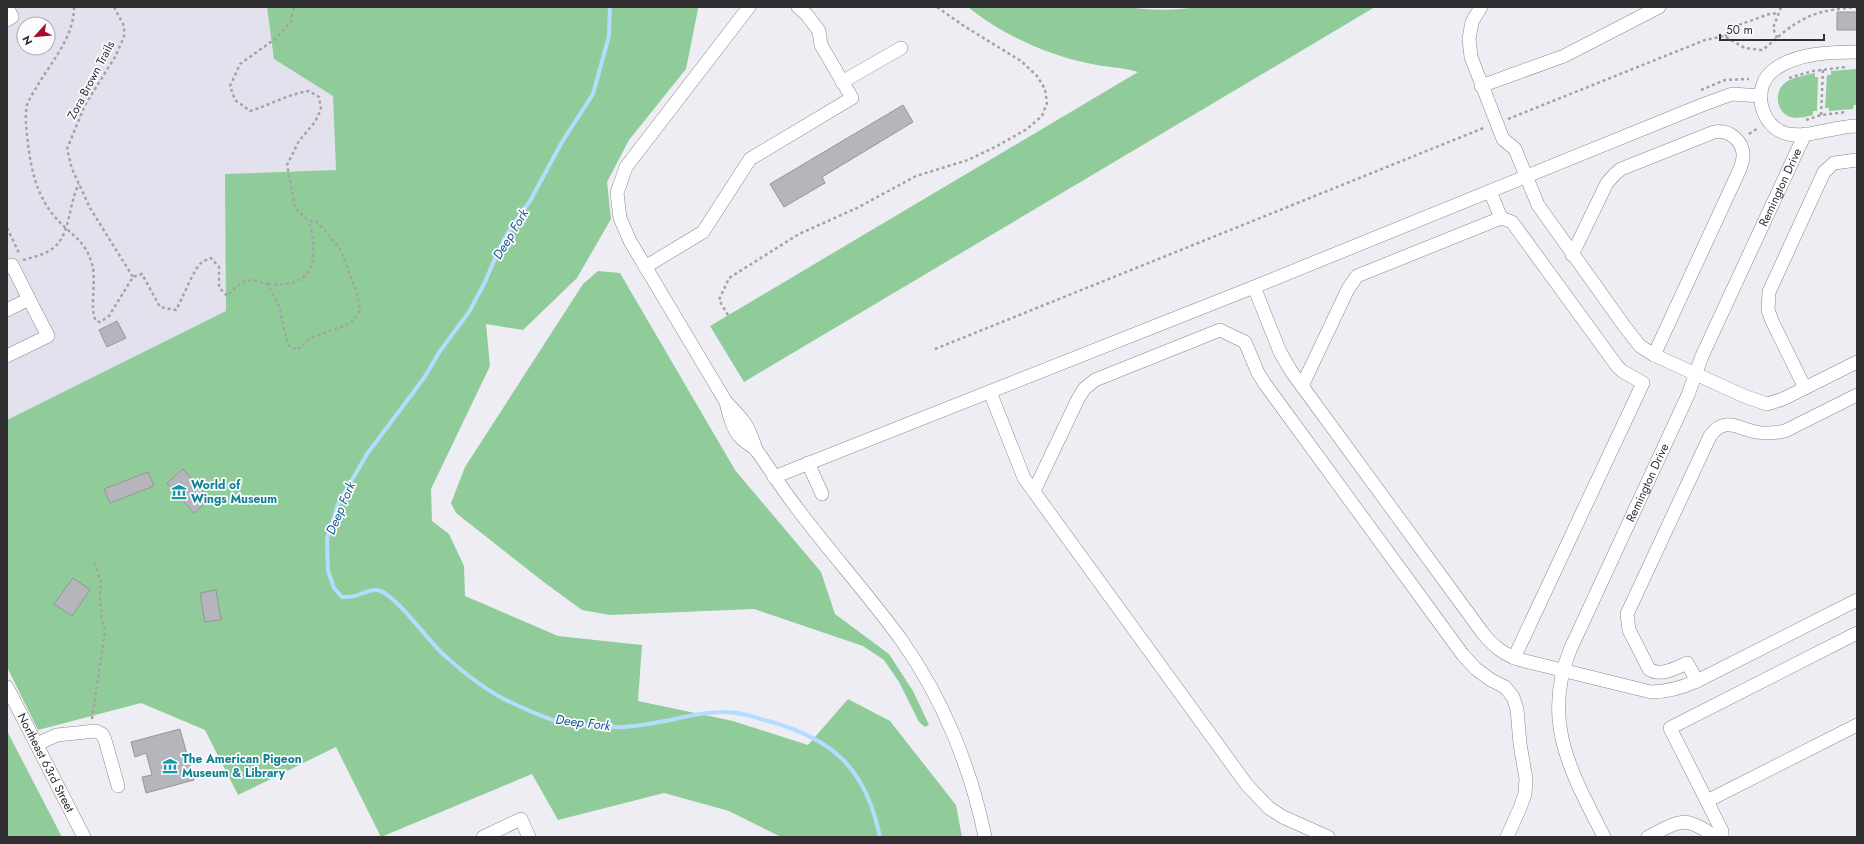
<svg xmlns="http://www.w3.org/2000/svg" width="1864" height="844" font-family="Jost,sans-serif">
	<style>
		.built { fill: #e4e1ef; fill-rule: evenodd }
		.green { fill: #90cc99 }
		.lines { fill: none; stroke-linecap: round; stroke-linejoin: round }
		.stream { stroke: #b5dcfe; stroke-width: 4 }
		.building { fill: #b5b5bb; stroke: #95959b }
		.minor-casing { stroke: #89888e; stroke-width: 14 }
		.path { stroke: #a3a2a7; stroke-width: 2.5; stroke-dasharray: 3 3; stroke-linecap: butt }
		.minor { stroke: #fff; stroke-width: 13 }
		.labels { text-anchor: middle; stroke-width: 3.5; stroke-linejoin: round; paint-order: stroke }
		.street-label { font-size: 12px; fill: #302f32; stroke: #fcfbff }
		.culture-label { font-size: 12px; font-weight: bold; fill: #0d838f; stroke: #fcfbff; text-anchor: start }
		.water-label { font-size: 13px; font-style: italic; fill: #0f5c8e; stroke: #fcfbff }
	</style>
	<rect width="100%" height="100%" fill="#efedf4"/>
	<path class="built" d="M7,7H463L483,201L7,475ZM24,24H48V48H24Z"/>
	<path class="green" d="M267,7H697L698,9L686,69L629,140L607,182L611,219L577,278L523,330L486,324L490,366L431,489L432,521L449,534L464,566L465,596L558,636L642,645L638,701L733,721L808,745L848,699L890,721L956,805L962,837H781L729,811L664,793L558,820L532,774L381,837L336,747L238,795L205,730L141,703L38,730L7,667V420L226,311L225,174L336,170L333,96L274,59Z
		M968,7H1125C1149,10 1173,11 1197,7H1375L744,382L710,326L1138,72C1122,67 1103,67 1087,63C1047,55 999,33 968,7Z
		M1856,69L1857,105H1854L1853,109L1829,111V108H1825L1827,75H1831V71Z
		M1815,73V77H1818L1817,111H1813V115C1806,117 1798,119 1791,117C1776,113 1773,91 1786,82C1794,77 1806,75 1815,73Z
		M598,271L620,273L735,470L821,572L835,614L889,654L913,691L929,725L925,727L919,722L899,682L884,660L863,646L754,609L610,615L582,610L545,583L456,513L451,503L465,467L583,284Z
		M7,731L62,837H7Z"/>
	<g class="lines">
		<path class="stream" d="M610,7L609,36L593,94L562,142L530,201L507,234L496,256L485,282L469,312L440,351L424,378L367,454L338,504L327,539L328,571L334,588L342,597C347,597 351,597 355,596C362,594 370,589 377,590C394,592 429,642 444,655C464,673 486,691 510,702C525,709 540,716 556,721C569,724 587,726 601,727C620,728 640,726 659,722C681,718 701,712 723,712C738,711 754,717 768,721C834,739 866,769 880,837"/>
	</g>
	<path class="building" d="M1837,12H1857V30H1837Z
		M903,105L913,122L822,177L825,183L784,207L770,184Z
		M117,321L126,338L107,347L99,330Z
		M183,469L205,494L199,499L204,504L194,513L167,483Z
		M148,472L154,486L110,503L104,489Z
		M73,578L90,590L72,616L54,604Z
		M216,590L221,620L205,622L200,593Z
		M180,729L194,780L146,793L142,777L152,775L146,753L135,757L131,742Z"/>
	<g class="lines">
		<defs>
			<g id="minor">
				<path d="M7,7L12,17L7,20"/>
				<path d="M749,7L626,167L617,193L620,218L630,241L726,402C729,414 732,429 741,438C746,443 753,446 757,451C768,466 777,481 788,496C824,546 866,591 902,641C943,699 971,768 985,837"/>
				<path d="M1481,7L1472,22L1469,39L1471,57L1503,139L1515,149L1538,205L1625,327L1640,346L1654,355L1744,396L1767,404L1783,399L1857,362"/>
				<path d="M1857,52C1831,52 1797,53 1775,69C1750,86 1760,128 1788,134C1809,138 1835,126 1857,126"/>
				<path d="M842,82L901,48"/>
				<path d="M1481,86L1564,56L1659,7"/>
				<path d="M1490,191L1501,218"/>
				<path d="M1572,255L1607,183L1615,174L1621,169L1714,132C1729,129 1744,141 1743,157C1743,161 1741,165 1740,169L1654,355"/>
				<path d="M7,267L12,265L29,299L7,310"/>
				<path d="M645,267L703,232L750,159L852,98L821,45L819,31L807,15L798,7"/>
				<path d="M1254,287L1280,352L1291,371L1482,632C1493,646 1504,655 1521,660L1651,692C1668,692 1681,688 1697,681L1857,600"/>
				<path d="M7,356L48,336L29,299"/>
				<path d="M1302,386L1348,289L1357,276L1501,218L1512,222L1617,366L1622,371L1643,383L1514,658"/>
				<path d="M1805,388L1772,321L1768,310L1769,292L1824,172L1834,163L1857,160"/>
				<path d="M990,392L1024,478L1247,785L1269,808L1283,817L1328,837"/>
				<path d="M726,402C744,420 749,426 756,450"/>
				<path d="M808,463L822,494"/>
				<path d="M774,477L1254,287L1702,105L1732,94L1761,96"/>
				<path d="M1034,491L1078,399L1084,389L1095,380L1220,330L1245,342L1258,373L1265,384L1463,655L1476,669L1491,680L1505,687L1513,697L1517,709L1520,744L1526,779L1525,794L1520,808L1507,837"/>
				<path d="M1697,681L1687,663C1676,668 1660,677 1649,669L1629,630L1627,614L1710,436C1725,416 1737,428 1756,432C1766,434 1775,433 1785,431L1857,395"/>
				<path id="s1" d="M7,687L84,837"/>
				<path d="M37,744L57,735L96,731L102,734L105,740L118,786"/>
				<path d="M1707,801L1857,725"/>
				<path d="M483,837L521,819L529,837"/>
				<path id="s2" d="M1604,837C1572,773 1541,723 1570,650L1688,395L1702,356L1805,134"/>
				<path d="M1648,837C1680,821 1684,814 1715,837"/>
				<path d="M1722,837V831L1670,728L1857,633"/>
			</g>
		</defs>
		<use href="#minor" class="minor-casing"/>
		<path class="path" d="M74,7C74,36 53,60 39,83C35,90 30,97 27,105C25,115 26,125 27,135C30,164 35,194 55,217C70,235 85,239 92,264C97,280 89,308 96,321L100,322L109,316L133,277L142,274L160,307L176,310C182,300 194,268 202,262C204,260 208,260 211,258L219,267V287L227,296C243,280 245,277 267,284L278,303L288,345L297,350L311,338L351,323L360,310L357,293L340,249L320,225L315,221H309L295,208L287,165L299,141L315,122L321,109L319,97L309,91C288,94 270,105 250,111L235,100L230,86L240,64L275,39L291,22L294,7
			M114,7L124,26V37L115,57L85,105L67,149L72,169L90,208L133,277
			M1725,36L1736,26L1772,13L1777,14
			M1777,38L1773,28L1781,7
			M1789,78L1813,71L1846,67
			M1701,90L1725,80L1749,79
			M1821,115L1823,69
			M1508,119L1705,40L1724,36L1745,48L1762,50C1770,45 1776,38 1784,32C1810,12 1825,10 1857,7
			M1806,120L1821,115L1847,112
			M1749,134L1758,128
			M7,228L20,255
			M23,260C33,257 44,255 52,249C71,236 68,204 79,184
			M268,284C315,289 319,258 309,221
			M728,315L719,300L729,278L799,234L857,208L916,176L968,160L997,146L1027,129L1042,116L1047,103L1045,89L1037,76L1021,61L964,26L937,7
			M935,349L1486,127
			M92,719L105,631L102,621L100,598L101,581L94,563"/>
		<use href="#minor" class="minor"/>
	</g>
	<defs>
		<symbol id="museum-bare" viewBox="-9 -9 18 18"><path d="M0-6L6-3V-2H-6V-3ZM-5-1h2V3h-2ZM-1-1h2V3h-2ZM3-1h2V3H3ZM-6 4H6V6H-6Z" fill="#0f9aa8" stroke="#fcfbff" stroke-width="2.5" paint-order="stroke"/></symbol>
	</defs>
	<g fill-rule="evenodd">
		<use href="#museum-bare" x="168" y="481" width="22" height="22"/>
		<use href="#museum-bare" x="159" y="755" width="22" height="22"/>
	</g>
	<g class="labels">
		<g class="street-label">
			<text transform="translate(91 80) rotate(-62)" y="4">Zora Brown Trails</text>
			<text dy="4" stroke="none"><textPath href="#s2" startOffset="706">Remington Drive</textPath></text>
			<text dy="4" stroke="none"><textPath href="#s2" startOffset="382">Remington Drive</textPath></text>
			<text dy="4" stroke="none"><textPath href="#s1" startOffset="85">Northeast 63rd Street</textPath></text>
		</g>
		<g class="culture-label">
			<text x="191" y="489">World of<tspan x="191" dy="14">Wings Museum</tspan></text>
			<text x="182" y="763">The American Pigeon<tspan x="182" dy="14">Museum &amp; Library</tspan></text>
		</g>
		<g class="water-label">
			<text transform="translate(510 234) rotate(-59)" y="5">Deep Fork</text>
			<text transform="translate(340 508) rotate(-67)" y="5">Deep Fork</text>
			<text transform="translate(583 722) rotate(7)" y="5">Deep Fork</text>
		</g>
	</g>
	<rect width="1864" height="844" fill="none" stroke="#302f32" stroke-width="16"/>
	<g transform="translate(36 36) rotate(243)"><circle r="19" fill="#fcfbff" stroke="#aaa9ad"/>
	<path d="M0-3L7 15L0 10L-7 15Z" fill="#a60b27"/>
	<text y="-6" font-size="11" font-weight="bold" text-anchor="middle" fill="#302f32">N</text>
	</g>
	<path d="M1720 34v6h104v-6" fill="none" stroke="#302f32" stroke-width="2"/>
	<text x="1726" y="34" font-size="12" fill="#302f32" stroke="#fcfbff" stroke-width="3" paint-order="stroke">50 m</text>
</svg>
